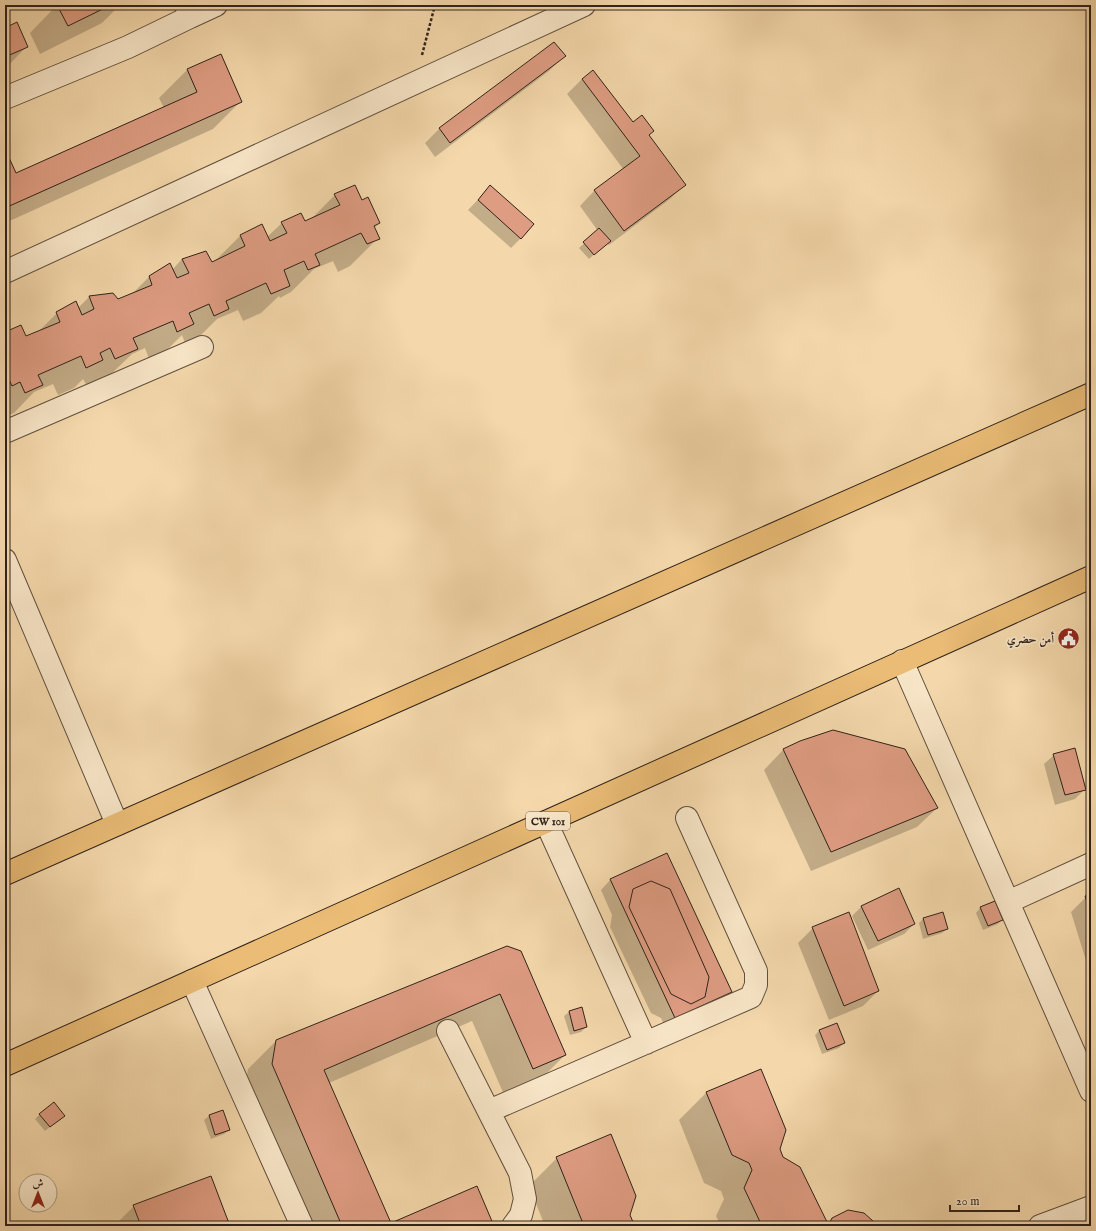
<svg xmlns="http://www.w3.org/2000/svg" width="1096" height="1231" font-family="'IM FELL English',Amiri,serif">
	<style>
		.shadow { fill: #0003 }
		.building { fill: #de9c82; stroke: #30221a }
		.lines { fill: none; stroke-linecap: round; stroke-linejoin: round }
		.minor-casing { stroke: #61503e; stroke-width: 24 }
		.major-casing { stroke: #30221a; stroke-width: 24 }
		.path { stroke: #30221a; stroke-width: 2.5; stroke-dasharray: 3 2; stroke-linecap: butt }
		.minor { stroke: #f8e6c8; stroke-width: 22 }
		.major { stroke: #eabc76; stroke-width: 22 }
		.labels { text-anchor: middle; stroke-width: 3.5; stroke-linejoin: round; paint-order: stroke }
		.shield { fill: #f8e6c8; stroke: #6c5d4e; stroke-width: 1 }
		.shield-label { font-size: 11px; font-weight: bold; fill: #30221a }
		.poi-label { font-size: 12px; font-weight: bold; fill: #30221a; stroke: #f8e6c8; text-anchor: end }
	</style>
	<rect width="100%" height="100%" fill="#f4d8ab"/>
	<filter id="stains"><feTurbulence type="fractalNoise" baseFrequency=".005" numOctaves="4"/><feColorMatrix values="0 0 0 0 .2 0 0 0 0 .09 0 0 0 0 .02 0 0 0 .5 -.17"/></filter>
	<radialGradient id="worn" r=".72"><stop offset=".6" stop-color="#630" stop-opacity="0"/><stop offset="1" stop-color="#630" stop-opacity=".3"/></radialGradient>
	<path class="shadow" d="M56,5H120L102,23L40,54L30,33L56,6Z
		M5,29L27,46L5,69Z
		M220,56L241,101L213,129L5,223V153L16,175L164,108L159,98L187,70Z
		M564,56L549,71L435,157L425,143L440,128Z
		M582,79L632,124L648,136L684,185L670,199L609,245L607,243L589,259L579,248L598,231L580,206L594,191L624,170L567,94Z
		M490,187L521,238L511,248L468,210Z
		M335,195L361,201L379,223L374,228L378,238L350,266L338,272L333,261L314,269L291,292L280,298L279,296L261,313L243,321L238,310L217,319L200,336L185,343L182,335L165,352L149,359L145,348L132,354L108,377L87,386L83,379L74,388L58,395L53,384L34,392L14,413L5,416V333L26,337L38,332L57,313L78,308L89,297L112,294L117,301L131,295L149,277L172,270L182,259L211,263L214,262L240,236L267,237L282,223H305L310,220Z
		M801,742L937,808L917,827L811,871L764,770L783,750Z
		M1054,755L1085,789L1075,799L1055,805L1044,764Z
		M610,880L731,991L721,1001L665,1027L661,1018L651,1013L610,927L612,915L601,890Z
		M1091,895V977L1071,912L1086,897Z
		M995,902L1002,919L998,924L983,930L976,913L980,908Z
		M862,906L914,924L904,934L868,950L852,916Z
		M923,919L947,929L942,933L923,939L919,923Z
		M813,928L878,991L863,1006L829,1020L798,943Z
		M507,947L565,1055L537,1083L505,1097L472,1021L329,1083L390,1224L493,1226H302L244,1093L248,1069L276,1041Z
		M569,1012L586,1027L581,1032L570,1035L564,1016Z
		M820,1030L844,1043L839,1048L822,1054L815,1035Z
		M707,1092L779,1149L782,1158L826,1222L822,1226H721L716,1216L724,1199L721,1191L704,1183L679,1120Z
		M223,1111L229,1130L224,1134L211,1139L204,1120L209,1116Z
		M40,1114L64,1116L45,1131L35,1119Z
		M557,1158L629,1215L632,1223L637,1226H545L529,1186Z
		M134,1206L229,1226H114Z"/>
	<path class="building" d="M57,5H111L68,26Z
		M17,22L28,47L5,57V28Z
		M554,42L566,56L450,143L439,128Z
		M221,54L242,102L5,208V152L6,151L16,173L197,92L187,69Z
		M593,70L633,122L642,115L654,131L649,135L686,185L624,231L594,190L640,156L582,79Z
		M355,185L362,200L368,197L380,223L374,226L380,239L367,244L361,233L315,254L320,265L308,270L304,261L284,270L290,286L271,294L266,283L226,301L229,309L214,316L209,304L189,313L194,324L177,332L173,321L133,338L138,349L115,359L110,348L100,353L103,360L86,368L81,356L38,375L43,385L25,393L20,382L12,386L5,371V332L21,325L26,336L60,322L56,312L76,301L82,315L94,309L89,296L113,293L118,299L152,285L149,276L170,263L177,278L189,273L182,259L206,251L212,262L245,246L240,235L262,224L270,241L287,233L281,222L301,213L305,221L340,205L334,194Z
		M490,185L534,224L521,239L478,200Z
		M599,228L611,241L594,255L583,242Z
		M833,730L905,749L938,808L831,852L783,749L800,741Z
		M1075,748L1086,790L1065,795L1053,754Z
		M667,853L732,992L675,1018L610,879Z
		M651,881L670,889L709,977L705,997L691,1004L671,994L629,907L633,889Z
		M899,888L915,924L878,941L861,906Z
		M1091,894V915L1085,896Z
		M995,901L1003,920L988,926L980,907Z
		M849,912L879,991L844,1006L812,927Z
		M943,912L948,929L928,935L923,918Z
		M507,946L521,951L566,1055L533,1069L500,994L324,1070L391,1223L477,1186L494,1226H342L272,1064L276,1040Z
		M582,1007L587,1027L574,1031L569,1011Z
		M837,1023L845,1043L827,1050L819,1030Z
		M761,1069L786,1130L780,1149L783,1157L800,1167L827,1222L819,1226H762L744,1188L752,1170L749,1163L732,1155L706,1092Z
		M54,1102L65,1116L50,1127L39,1114Z
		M223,1110L230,1130L215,1135L209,1115Z
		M611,1134L636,1196L630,1215L633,1222L639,1226H593L582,1221L556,1157Z
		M211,1176L230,1226H141L133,1205Z
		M848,1210L864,1213L873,1221L876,1226H828L832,1218Z"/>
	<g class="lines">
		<defs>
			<path id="minor" d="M190,17L216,5
				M5,98L128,47L190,17L186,5
				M5,272L584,5
				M5,432L202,347
				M5,560L117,824
				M902,661L1091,1091
				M546,822L646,1043
				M1008,902L1091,864
				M192,981L302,1226
				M448,1031L520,1173L525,1199L521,1215L513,1226
				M489,1111L751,997L756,985V971L687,818
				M1040,1226L1091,1207"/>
			<path id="major" d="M5,874L1091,394
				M5,1065L1091,577"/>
		</defs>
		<use href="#minor" class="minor-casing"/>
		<use href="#major" class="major-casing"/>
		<path class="path" d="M422,55L435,5"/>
		<use href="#minor" class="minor"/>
		<use href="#major" class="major"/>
	</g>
	<defs>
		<symbol id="civic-disc" viewBox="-11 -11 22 22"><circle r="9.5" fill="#8f2418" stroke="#f8e6c8"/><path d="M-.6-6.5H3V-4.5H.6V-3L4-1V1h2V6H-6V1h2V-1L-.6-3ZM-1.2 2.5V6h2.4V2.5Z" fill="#fff"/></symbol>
	</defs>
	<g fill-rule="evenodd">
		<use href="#civic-disc" x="1056" y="626" width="25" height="25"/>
	</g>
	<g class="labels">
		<rect class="shield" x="526" y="812" width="44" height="18" rx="3"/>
		<g class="shield-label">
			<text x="548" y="825">CW 101</text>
		</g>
		<g class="poi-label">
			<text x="1054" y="643">أمن حضري</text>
		</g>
	</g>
	<rect width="1096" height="1231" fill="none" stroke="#f4d8ab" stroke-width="20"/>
	<rect x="6" y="6" width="1084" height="1219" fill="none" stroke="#30221a" stroke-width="2"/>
	<rect x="10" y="10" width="1076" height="1211" fill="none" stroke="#30221a"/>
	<g transform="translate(38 1193)"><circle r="19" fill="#f8e6c8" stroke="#a89882"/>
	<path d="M0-3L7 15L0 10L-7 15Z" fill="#8f2418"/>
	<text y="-6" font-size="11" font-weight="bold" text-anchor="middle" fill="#30221a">ش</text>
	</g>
	<path d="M950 1205v6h69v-6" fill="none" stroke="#30221a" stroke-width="2"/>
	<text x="956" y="1205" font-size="12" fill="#30221a" stroke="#f8e6c8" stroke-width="3" paint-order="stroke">20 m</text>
	<rect width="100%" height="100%" filter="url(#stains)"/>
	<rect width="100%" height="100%" fill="url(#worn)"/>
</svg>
